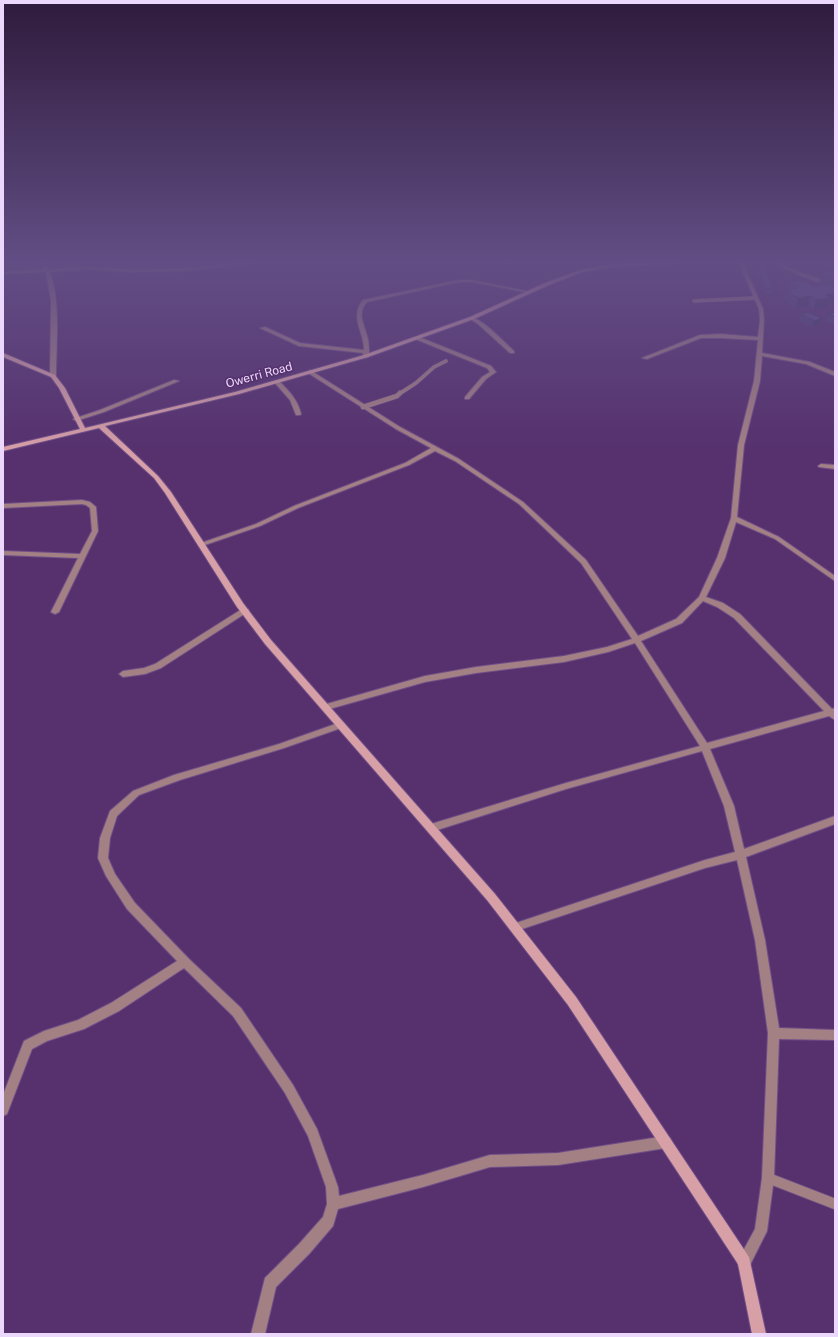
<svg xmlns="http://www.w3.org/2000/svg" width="838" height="1337" font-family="'Public Sans',sans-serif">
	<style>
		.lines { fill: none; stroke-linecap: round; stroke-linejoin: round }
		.lane-far2-casing { stroke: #714f88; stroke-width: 4.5 }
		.lane-far1-casing { stroke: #714f88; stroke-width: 6 }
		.lane-casing { stroke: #714f88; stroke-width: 12 }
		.street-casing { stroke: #714f88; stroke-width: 2 }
		.secondary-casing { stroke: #714f88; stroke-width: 2 }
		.lane-far2 { stroke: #a38084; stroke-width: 3.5 }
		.lane-far1 { stroke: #a38084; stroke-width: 4.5 }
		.lane { stroke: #a38084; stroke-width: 10 }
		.street { fill: #a38084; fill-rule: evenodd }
		.secondary { fill: #d7a0a7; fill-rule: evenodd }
		.wall { fill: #4c417a }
		.shaded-wall { fill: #3e3563 }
		.building { fill: #584c8e; stroke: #3e3563 }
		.labels { text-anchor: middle; stroke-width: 3; stroke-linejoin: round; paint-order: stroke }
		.far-street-label { font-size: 12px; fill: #ecd8fc; stroke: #56316e }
	</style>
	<rect width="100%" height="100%" fill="#56316e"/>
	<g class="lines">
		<defs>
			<path id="lane-far2" d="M777,263L800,274L818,280
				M694,301L756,298
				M399,394L416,383L434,367L446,361"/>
			<path id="lane-far1" d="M363,407L397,396L400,393"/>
			<path id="lane" d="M768,1178L835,1204"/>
			<path id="street" d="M42,263H46L49,269L87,267L130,270L183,269L235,263H254L183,271L130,272L87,269L50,272C61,303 56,343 56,376L53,378L50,376L51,301L46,272L3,274V272L44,269Z
				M739,263H743L763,309L764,320L762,353L810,362L835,372V376L806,364L762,356L760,381L744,445L737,517L779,537L835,576V581L775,539L736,522L725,558L706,597L723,603L740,614L832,709L835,708V720L829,716L710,749L734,806L744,849L835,816V824L746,857L765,940L779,1028L835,1030V1040L779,1039L774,1178L767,1231L749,1267L744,1269L739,1267L737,1262L755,1229L762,1178L768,1033L755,940L737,860L705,868L516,931L512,930L511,927L512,924L516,923L705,860L735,852L724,806L702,751L566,789L431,832L428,831L426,828L428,825L431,824L566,783L700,746L635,643L608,652L564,662L476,673L425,682L326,710L323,709L322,707L323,705L425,676L476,667L564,656L607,647L632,639L581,563L519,504L455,461L435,451L409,465L298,508L260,526L205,545L203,546L200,544L201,543L256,524L294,506L405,463L431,448L396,429L308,373L307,372L310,370L400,427L459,459L523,502L586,560L638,636L676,619L699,597L717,558L731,518L738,445L754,381L758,340L721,338H701L647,359L642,358L700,335L721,334L758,337L760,320L759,309ZM703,601L717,607L734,618L824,711L707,743L641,641L682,623Z
				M459,280H472L531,292L529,293L472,282H459L367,302C356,314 365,326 368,339C369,345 369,350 369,356L366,358L363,356V353L299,346L260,328L265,327L300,343L364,350C364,331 349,317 363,300Z
				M470,317C481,317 505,343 514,351V353H510L478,324L470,319Z
				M415,337H419L491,366L496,372L486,379L469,399H465V397L482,377L490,372L487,368L415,339Z
				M174,380L179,381L104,412L76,421L73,419L100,410Z
				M275,381H279C289,391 298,400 301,414L300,415H296L290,400L275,383Z
				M821,464L835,465V469L819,467L818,466Z
				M82,500L90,502L96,507L98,531L59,612L55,614L51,612L78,558L3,555V551L80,554L92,531L90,508L86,505L82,504L3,508V504Z
				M242,609H248L249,611L161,668L145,674L123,677L119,674L123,671L144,668L155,664Z
				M341,722L344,723L345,725L344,727L284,748L180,780L139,795L117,816L110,838L108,858L115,874L135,903L189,959L241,1008L293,1085L317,1129L338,1187L339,1196L423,1175L490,1155L558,1153L666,1136L670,1138L672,1142L670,1146L666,1148L558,1165L490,1167L423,1187L338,1209L333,1226L309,1254L276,1287L265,1334H251L265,1278L299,1244L323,1217L327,1204L326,1187L308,1136L285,1093L233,1016L184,968L119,1011L84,1029L47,1041L32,1049L7,1114L3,1116V1095L24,1041L44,1031L78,1020L111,1003L177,961L127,909L106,876L98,858L100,838L110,811L133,791L174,775L279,744Z"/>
			<path id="secondary" d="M638,263H678L610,267L583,272L549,285L474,319L368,357L239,394L105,426L158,476L171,492L243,603L271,640L495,894L576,997L749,1257L766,1334H752L738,1264L568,1005L487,900L265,644L237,607L165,493L154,478L99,428L3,451V447L80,429L59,388L51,377L3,357V353L55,375L65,388L85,428L235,392L364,355L470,317L545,283L580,270L610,265Z"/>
		</defs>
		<use href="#lane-far2" class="lane-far2-casing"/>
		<use href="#lane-far1" class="lane-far1-casing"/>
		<use href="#lane" class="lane-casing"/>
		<use href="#street" class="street-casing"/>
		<use href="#secondary" class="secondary-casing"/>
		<use href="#lane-far2" class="lane-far2"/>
		<use href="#lane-far1" class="lane-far1"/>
		<use href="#lane" class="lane"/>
		<use href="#street" class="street"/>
		<use href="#secondary" class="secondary"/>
	</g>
	<path class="wall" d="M756,263H764L773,288L772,295L764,294L755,268Z
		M782,263H807L806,265L789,268L782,264Z
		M810,263H835V303L828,304L827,307L814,310L808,306L796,308L783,300L786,290H787L789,282L814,286L821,285L819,284L821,274L824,273L817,269L818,264L813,265Z
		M808,312L820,325L812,327L799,321L801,314Z
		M835,312V325L826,321L828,314Z"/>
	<path class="shaded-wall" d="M790,263H807L806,265L789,268Z
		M835,268V274L828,275L829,269Z
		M835,293V303L828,304L827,307L814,310L816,300L826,295Z
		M810,296L808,306L796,308L798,298Z
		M822,318L820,325L812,327L814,321Z"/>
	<path class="building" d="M757,263H764L773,288H765Z
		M820,263H835V268L829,269Z
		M835,271V281L821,274Z
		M804,280L814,286L828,284L835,288V293L826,295L830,298L816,300L810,296L798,298L786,290L799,288L789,282Z
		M808,312L822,318L814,321L801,314Z
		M835,312V317L828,314Z"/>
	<linearGradient id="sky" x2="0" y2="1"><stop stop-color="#2f1b3c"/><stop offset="0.58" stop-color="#624e84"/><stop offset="1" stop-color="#624e84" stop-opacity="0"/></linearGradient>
	<rect width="838" height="451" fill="url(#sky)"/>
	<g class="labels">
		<g class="far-street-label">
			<text transform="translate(259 375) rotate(-15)" y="4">Owerri Road</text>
		</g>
	</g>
	<rect width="838" height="1337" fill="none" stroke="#ecd8fc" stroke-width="8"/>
</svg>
